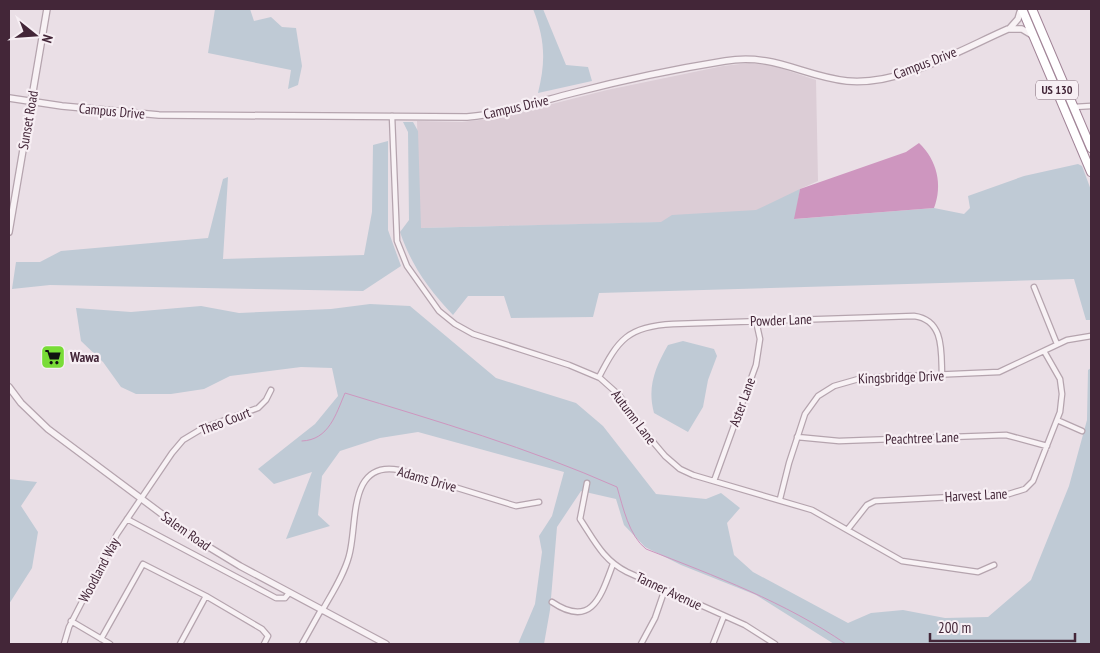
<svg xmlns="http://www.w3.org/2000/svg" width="1100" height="653" font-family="'PT Sans Narrow',sans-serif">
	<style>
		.built { fill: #dccdd6 }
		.green { fill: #bfcad5 }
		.water { fill: #ce96bf }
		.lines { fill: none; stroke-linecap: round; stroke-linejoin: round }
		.stream { stroke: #ce96bf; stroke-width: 1 }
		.minor-casing { stroke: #b5a4ae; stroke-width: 7 }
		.tertiary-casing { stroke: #b5a4ae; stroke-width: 8 }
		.trunk-casing { stroke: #a28598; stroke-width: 10 }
		.minor { stroke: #f8f2f5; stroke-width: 4.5 }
		.tertiary { stroke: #f8f2f5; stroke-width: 5.5 }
		.trunk { stroke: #fff; stroke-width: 8 }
		.labels { text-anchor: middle; stroke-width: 4.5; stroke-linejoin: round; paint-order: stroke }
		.shield { fill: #f7eff4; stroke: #796270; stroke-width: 1 }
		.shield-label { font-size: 12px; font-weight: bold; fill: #432638 }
		.street-label { font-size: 14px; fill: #432638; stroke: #f7eff4 }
		.poi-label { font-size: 14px; font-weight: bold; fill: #432638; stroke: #f7eff4; text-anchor: start }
	</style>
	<rect width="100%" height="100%" fill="#eadfe6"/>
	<path class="built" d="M749,63L774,66L816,80L818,181L800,189L794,219L420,228L417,121L462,122L497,118L607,90L723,66Z"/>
	<path class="green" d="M215,9H250L254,21L271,17L282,27L296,28L302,66L298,85L288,89L291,70L208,53Z
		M533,9H543L566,65L588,67L592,81L538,93C546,61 545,39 533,9Z
		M403,122H413L418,131L421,228L661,222L672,215L756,210L800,189L795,219L934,208L964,214L970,208L968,196L1024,176L1078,164L1082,166L1091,190V320H1086L1074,279L599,293L593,317L511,318L504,296H468L453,315C429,290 411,265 400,232L409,220L408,132Z
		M388,141V230L401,266L363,291L50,285L12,289L16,262H40L61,251L208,238L223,179L228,177L223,259L364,255L372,212L373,145Z
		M370,304L410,306L496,378L576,403L603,426L656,494L706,499L721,493L740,508L727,523L734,555L753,572L848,623L871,613L903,610L945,618L988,617L1031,580L1069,486L1087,420L1088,370L1091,368V644H834L756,595L681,565L645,547L624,525L616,499L581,491L557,527L550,610L544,644H518L535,604L542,552L539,536L552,516L564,472L418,432L380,438L340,451L322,476L318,515L330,526L286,539L312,472L274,484L258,469L315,424L338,396L332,368L301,367L230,376L204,389L171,394H136L121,387L103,362L81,341L76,308L131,312L201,306L239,313L331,309Z
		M683,341L714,349L717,356L708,380L703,407L688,432L654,413C647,387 655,368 668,345Z
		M9,479L37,482L21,506L38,532L32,568L9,604Z"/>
	<path class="water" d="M919,143C937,160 943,185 934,208L794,219L800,189L906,152Z"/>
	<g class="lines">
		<path class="stream" d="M302,441C329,440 336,414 345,393C437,421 529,448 617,487C623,507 629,536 646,549C715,576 785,602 846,644"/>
		<defs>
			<path id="minor" d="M1074,107L1091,106
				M392,116L397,241L407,266L439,311L455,324L473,334L569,365L600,378L619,395L643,430L665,456L680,469L693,475L812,510L902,561L978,572L994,565
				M1034,287L1057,344
				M599,377C618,340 628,326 673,324L914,316C945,320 941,353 942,376
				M1057,420L1082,431
				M797,437L839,441L1006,435L1047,446
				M714,481L756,365L760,339L756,321
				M587,483L580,519C594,540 603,560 627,572L745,625L775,644
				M780,499L789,463L805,414L818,396L834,386L862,378L999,372L1067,340L1091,336
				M127,519L276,598H285L289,593
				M848,529L867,505L875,501L1009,494L1025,489L1033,481L1060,412L1062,394L1060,379L1044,351
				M552,602C592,629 601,596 613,564
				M322,611C332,593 344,575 349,556C358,525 347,460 399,470L516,506L539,502
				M71,621L110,644
				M101,639L143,564L206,596L262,629L268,636L264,644
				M64,644L69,627L117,534L172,453L183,440L203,428L258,408L266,400L271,390
				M180,644L206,596
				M302,644L321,610
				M641,644L655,618L665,589
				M713,644L724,616"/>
			<path id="tertiary" d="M1010,28L1018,19L1021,9
				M9,98L62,106L159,115L467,117C503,114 538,102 573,93C623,80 675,69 725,61C775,53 802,76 847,81C900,86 960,50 1008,29H1022L1032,35
				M9,232L47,9
				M9,387L21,403L48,429L194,538L240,566L386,644"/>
			<path id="trunk" d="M1022,9L1091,172
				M1032,9L1091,148"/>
		</defs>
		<use href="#minor" class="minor-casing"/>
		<use href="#tertiary" class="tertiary-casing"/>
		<use href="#trunk" class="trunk-casing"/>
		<use href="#minor" class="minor"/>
		<use href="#tertiary" class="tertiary"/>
		<use href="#trunk" class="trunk"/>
	</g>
	<defs>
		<symbol id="supermarket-square" viewBox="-11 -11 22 22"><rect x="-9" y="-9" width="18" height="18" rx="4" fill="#79dc37" stroke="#f7eff4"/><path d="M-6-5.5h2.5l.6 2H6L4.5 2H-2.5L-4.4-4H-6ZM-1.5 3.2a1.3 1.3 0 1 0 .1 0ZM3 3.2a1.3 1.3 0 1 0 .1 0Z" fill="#111"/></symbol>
	</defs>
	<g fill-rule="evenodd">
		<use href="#supermarket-square" x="39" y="343" width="28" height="28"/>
	</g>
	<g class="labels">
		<rect class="shield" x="1036" y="80.5" width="42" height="19" rx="4"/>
		<g class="shield-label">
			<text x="1057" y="94">US 130</text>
		</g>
		<g class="street-label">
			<text transform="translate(925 63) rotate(-21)" y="5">Campus Drive</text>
			<text transform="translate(516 107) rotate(-13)" y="5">Campus Drive</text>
			<text transform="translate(112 111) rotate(5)" y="5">Campus Drive</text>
			<text transform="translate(28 120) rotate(-80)" y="5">Sunset Road</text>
			<text transform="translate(781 320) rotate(-2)" y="5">Powder Lane</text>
			<text transform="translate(901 377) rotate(-2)" y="5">Kingsbridge Drive</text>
			<text transform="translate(742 402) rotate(-70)" y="5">Aster Lane</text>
			<text transform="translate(634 417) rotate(53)" y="5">Autumn Lane</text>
			<text transform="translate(225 421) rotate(-21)" y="5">Theo Court</text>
			<text transform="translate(922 438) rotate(-2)" y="5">Peachtree Lane</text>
			<text transform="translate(427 479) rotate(16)" y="5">Adams Drive</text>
			<text transform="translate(976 495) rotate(-3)" y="5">Harvest Lane</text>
			<text transform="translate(186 531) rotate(35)" y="5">Salem Road</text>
			<text transform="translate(99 570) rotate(-62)" y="5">Woodland Way</text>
			<text transform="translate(669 591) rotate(25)" y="5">Tanner Avenue</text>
		</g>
		<g class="poi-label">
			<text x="70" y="362">Wawa</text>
		</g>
	</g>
	<rect width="1100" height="653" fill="none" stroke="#432638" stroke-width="20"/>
	<g transform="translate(35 35) rotate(107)" stroke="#f7eff4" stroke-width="4" paint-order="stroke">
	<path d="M0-4L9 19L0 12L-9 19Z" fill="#432638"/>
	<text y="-8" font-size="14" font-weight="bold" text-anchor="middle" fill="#432638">N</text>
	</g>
	<path d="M930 633v8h145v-8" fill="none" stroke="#432638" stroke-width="2.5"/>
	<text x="938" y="633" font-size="15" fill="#432638" stroke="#f7eff4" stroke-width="4" paint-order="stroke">200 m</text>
</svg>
